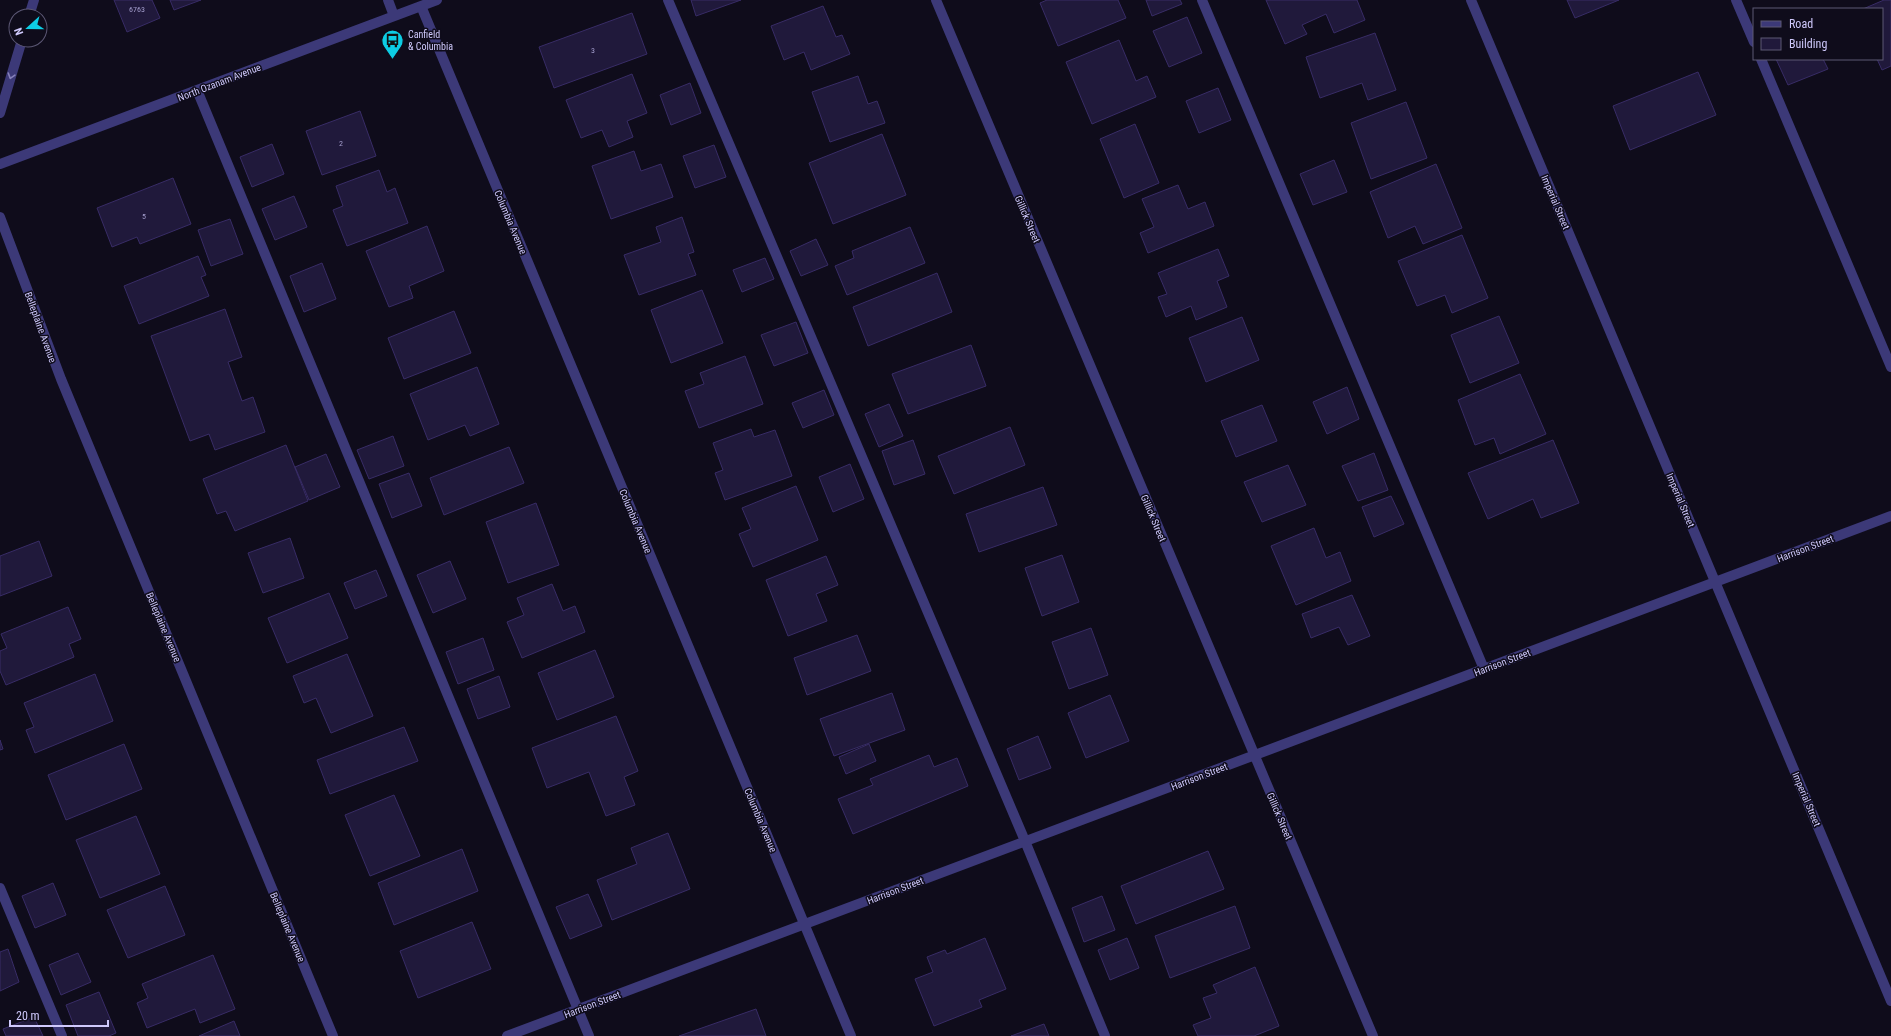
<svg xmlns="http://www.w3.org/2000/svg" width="1891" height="1036" font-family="'Roboto Condensed',sans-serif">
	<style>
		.building { fill: #20193b; stroke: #382c66 }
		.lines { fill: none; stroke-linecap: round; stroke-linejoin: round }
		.minor { stroke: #3c3978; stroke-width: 10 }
		.oneway { stroke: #8681ba }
		.labels { text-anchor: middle; stroke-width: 3; stroke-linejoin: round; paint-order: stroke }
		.number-label { font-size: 8px; fill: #a39dcc }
		.poi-label { font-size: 10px; fill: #cfc9fc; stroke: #0f0c1b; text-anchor: start }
		.street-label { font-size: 10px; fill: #cfc9fc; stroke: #0f0c1b }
	</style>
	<rect width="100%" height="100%" fill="#0f0c1b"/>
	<path class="building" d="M114,0H152L160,18L127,32Z
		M170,0H201L174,10Z
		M691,0H741L696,16Z
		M1047,0H1118L1126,18L1058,46L1040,3Z
		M1146,0H1180L1182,4L1152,16Z
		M1266,0H1357L1365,20L1334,33L1326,14L1302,25L1307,34L1285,44Z
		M1567,0H1619L1575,18Z
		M1884,0H1891V66L1882,70L1877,59H1882V9H1863Z
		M823,6L836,37L842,35L850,54L811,70L804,52L784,60L771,26Z
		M632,13L647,54L554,88L539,47Z
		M1187,17L1202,53L1169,67L1153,31Z
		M1375,33L1396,90L1368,100L1362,83L1320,98L1306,57Z
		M1119,40L1136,81L1147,76L1156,97L1092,124L1066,62Z
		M1776,59H1823L1828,69L1788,85Z
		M1698,72L1716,115L1630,150L1613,106Z
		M632,74L647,113L627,121L633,137L609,147L602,130L581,138L566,100Z
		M858,76L868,104L877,101L885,123L830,142L812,92Z
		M690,83L701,113L671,125L660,95Z
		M1218,88L1231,120L1199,133L1186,101Z
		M1406,102L1427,158L1371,179L1351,123Z
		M360,111L376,156L322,175L306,131Z
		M1135,124L1159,183L1124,198L1100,139Z
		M882,134L906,195L833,224L809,163Z
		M272,144L284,174L252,187L240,157Z
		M714,145L726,177L695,188L683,156Z
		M634,151L641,171L661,164L673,197L611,219L592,166Z
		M1334,160L1347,192L1313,205L1300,174Z
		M1436,164L1462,228L1423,244L1415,226L1388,238L1370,192Z
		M379,170L387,192L395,188L408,223L347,246L333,210L343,206L336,186Z
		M173,178L191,224L140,244L137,237L112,247L97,208Z
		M1178,185L1188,209L1205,202L1214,226L1148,253L1140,233L1154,227L1142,199Z
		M294,196L307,227L275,240L262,209Z
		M682,217L694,252L688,254L696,275L639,295L624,255L661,242L656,227Z
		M230,219L243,254L211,266L198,230Z
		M427,226L444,271L409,286L413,298L389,307L366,251Z
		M910,227L925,263L847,295L835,266L854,258L852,251Z
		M1462,235L1488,298L1452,313L1445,295L1417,306L1398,261Z
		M816,239L828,265L801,276L790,251Z
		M1218,249L1229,276L1217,281L1227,307L1196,320L1191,306L1166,317L1158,297L1167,294L1158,273Z
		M198,256L206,275L201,277L209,296L139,324L124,286Z
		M765,258L774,279L742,292L733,270Z
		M322,263L336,299L304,312L290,276Z
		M937,273L952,312L868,346L853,307Z
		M702,290L723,343L671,363L651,310Z
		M225,309L242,357L228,362L242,401L253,397L265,432L215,450L209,434L190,441L151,336Z
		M454,311L471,353L404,379L388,338Z
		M1499,316L1519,363L1470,383L1451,335Z
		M1242,317L1259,360L1206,382L1189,338Z
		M796,322L808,353L774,366L761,335Z
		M971,345L986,386L908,414L892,374Z
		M745,356L763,404L699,428L685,391L704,384L700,373Z
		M477,367L499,424L470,436L465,425L428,440L410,394Z
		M1520,374L1546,434L1500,454L1494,438L1475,445L1458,400Z
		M1347,387L1359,419L1327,434L1313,402Z
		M824,390L834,415L803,428L792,403Z
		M889,404L903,436L879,447L865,414Z
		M1262,405L1277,441L1236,457L1221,421Z
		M1010,427L1025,465L954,494L938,456Z
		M751,429L754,437L775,430L792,476L725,500L715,473L723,470L713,443Z
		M393,436L404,466L369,479L357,450Z
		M913,440L925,474L894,485L882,451Z
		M1553,440L1579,503L1541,518L1533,499L1488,519L1468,473Z
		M286,445L308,501L235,531L226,511L217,514L203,479Z
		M509,447L524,483L444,515L430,478Z
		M1374,453L1388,490L1358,501L1342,466Z
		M326,454L340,487L309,500L295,467Z
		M850,464L864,499L833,512L819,477Z
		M1288,465L1306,505L1262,522L1244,482Z
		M409,473L422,506L392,518L379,484Z
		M796,486L818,540L753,567L739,534L751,529L742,508Z
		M1043,487L1057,525L979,552L966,514Z
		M1391,496L1404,524L1374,537L1362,507Z
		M536,503L559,565L508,583L486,522Z
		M1314,528L1326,558L1340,552L1351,581L1296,605L1271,546Z
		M290,538L304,578L263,593L248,553Z
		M39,541L52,576L0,596V556Z
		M1062,555L1079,602L1042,616L1025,568Z
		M826,556L838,585L816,594L827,621L788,636L766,580Z
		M450,561L466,599L433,613L417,575Z
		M376,570L387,596L355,609L344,583Z
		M552,584L563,611L575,606L585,632L522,658L507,622L524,615L517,598Z
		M329,593L348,638L287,663L268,618Z
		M1352,595L1370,636L1348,645L1339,627L1311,638L1302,614Z
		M68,607L81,639L69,644L74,657L6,685L0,671V651L7,648L1,634Z
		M1091,628L1108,675L1069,689L1052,642Z
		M857,635L871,671L807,695L794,658Z
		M483,638L494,670L458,684L446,652Z
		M595,650L614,697L557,720L538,673Z
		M347,654L373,716L331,733L316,698L304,703L293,676Z
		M95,674L113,721L35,753L26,730L34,727L24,703Z
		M499,676L510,707L478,719L467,689Z
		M892,693L905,730L834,756L820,719Z
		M1110,695L1129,741L1086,758L1068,713Z
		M616,716L638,771L624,777L635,805L606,816L589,772L547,788L532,748Z
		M404,727L418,761L330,794L317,760Z
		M1038,736L1051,768L1019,780L1007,749Z
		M0,740L3,749L0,750Z
		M124,744L142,789L66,820L48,775Z
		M869,744L876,761L846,774L839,757Z
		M929,755L934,767L957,758L968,786L853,834L838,799L873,785L870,779Z
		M394,795L420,856L370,876L345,815Z
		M136,816L160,874L100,898L76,840Z
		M668,833L690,889L612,920L597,880L637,864L631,848Z
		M462,849L478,891L394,925L378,883Z
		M1208,851L1224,889L1136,924L1121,886Z
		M53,883L66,915L35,928L22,896Z
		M165,886L185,935L128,958L107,910Z
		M588,894L602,926L570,939L556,907Z
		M1102,896L1115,930L1084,942L1072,908Z
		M1235,906L1250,948L1170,978L1155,936Z
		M472,922L491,969L418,998L400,951Z
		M985,938L1006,989L979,1000L982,1007L934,1026L915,979L933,972L927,957L945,950L947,954Z
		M1127,938L1139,968L1110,980L1098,950Z
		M8,949L19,982L0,991V952Z
		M78,953L91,982L61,995L49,965Z
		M213,955L235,1009L200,1023L195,1009L147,1028L137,1003L148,998L142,984Z
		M1255,967L1279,1026L1254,1036H1198L1193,1025L1211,1018L1203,998L1217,993L1213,985Z
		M99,992L116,1033L109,1036H78L66,1005Z
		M756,1009L766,1036H679Z
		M34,1017L43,1036H6L3,1029Z
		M234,1021L240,1036H199Z
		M1044,1024L1049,1036H1011Z"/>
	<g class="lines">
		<path class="minor" d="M388,0L394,16
			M668,0L1025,841L1105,1036
			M936,0L1373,1036
			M1202,0L1484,669
			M1471,0L1891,1001
			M1736,0L1754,42
			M421,6L851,1036
			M29,16L34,0
			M1761,59L1891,367
			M197,90L589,1036
			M0,113L22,40
			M0,164L437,0
			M0,217L61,379L333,1036
			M0,888L62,1036
			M507,1036L1891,516"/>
	</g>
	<defs><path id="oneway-chevron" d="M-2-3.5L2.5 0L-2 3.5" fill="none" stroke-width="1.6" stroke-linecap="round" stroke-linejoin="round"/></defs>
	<use class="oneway" href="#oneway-chevron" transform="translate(11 76) rotate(107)"/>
	<defs>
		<symbol id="bus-pin" viewBox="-11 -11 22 30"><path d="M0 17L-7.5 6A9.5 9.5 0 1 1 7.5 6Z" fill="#0dcde4" stroke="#0f0c1b"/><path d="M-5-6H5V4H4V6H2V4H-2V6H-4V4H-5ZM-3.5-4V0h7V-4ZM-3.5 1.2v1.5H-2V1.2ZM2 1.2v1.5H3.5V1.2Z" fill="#111"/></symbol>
	</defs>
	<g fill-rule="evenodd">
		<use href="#bus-pin" x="380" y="28" width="25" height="34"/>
	</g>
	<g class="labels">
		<g class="number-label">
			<text x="137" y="12">6763</text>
			<text x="593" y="53">3</text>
			<text x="341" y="146">2</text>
			<text x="144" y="219">5</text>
		</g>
		<g class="poi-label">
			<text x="408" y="38">Canfield<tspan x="408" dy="12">&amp; Columbia</tspan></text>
		</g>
		<g class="street-label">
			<text transform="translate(219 82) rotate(-21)" y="4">North Ozanam Avenue</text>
			<text transform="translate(1556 202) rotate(67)" y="4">Imperial Street</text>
			<text transform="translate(1028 219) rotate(67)" y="4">Gillick Street</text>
			<text transform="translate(511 222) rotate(67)" y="4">Columbia Avenue</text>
			<text transform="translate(41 327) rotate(70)" y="4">Belleplaine Avenue</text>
			<text transform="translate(1681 500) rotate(67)" y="4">Imperial Street</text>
			<text transform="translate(1154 518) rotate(67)" y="4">Gillick Street</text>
			<text transform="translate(636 521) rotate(67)" y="4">Columbia Avenue</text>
			<text transform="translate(1805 548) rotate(-21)" y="4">Harrison Street</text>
			<text transform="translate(164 627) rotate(67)" y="4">Belleplaine Avenue</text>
			<text transform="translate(1502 662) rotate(-21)" y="4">Harrison Street</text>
			<text transform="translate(1199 776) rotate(-21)" y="4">Harrison Street</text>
			<text transform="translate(1807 799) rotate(67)" y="4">Imperial Street</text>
			<text transform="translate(1280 816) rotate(67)" y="4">Gillick Street</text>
			<text transform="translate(761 820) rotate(67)" y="4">Columbia Avenue</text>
			<text transform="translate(895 890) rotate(-21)" y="4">Harrison Street</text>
			<text transform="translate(288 927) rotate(67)" y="4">Belleplaine Avenue</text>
			<text transform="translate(592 1004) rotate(-21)" y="4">Harrison Street</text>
		</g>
	</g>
	<rect x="1753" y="8" width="130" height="52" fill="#0f0c1b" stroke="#5c5875"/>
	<rect x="1761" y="21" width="20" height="6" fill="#3c3978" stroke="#5c5875"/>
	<text x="1789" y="28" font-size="12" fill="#cfc9fc">Road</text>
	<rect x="1761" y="38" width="20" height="12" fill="#20193b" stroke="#5c5875"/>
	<text x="1789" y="48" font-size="12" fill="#cfc9fc">Building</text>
	<g transform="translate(28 28) rotate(249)"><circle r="19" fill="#0f0c1b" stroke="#5c5875"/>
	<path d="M0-3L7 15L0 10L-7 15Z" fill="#0dcde4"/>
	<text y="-6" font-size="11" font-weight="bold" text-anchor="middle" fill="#cfc9fc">N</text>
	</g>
	<path d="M10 1020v6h98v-6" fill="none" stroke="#cfc9fc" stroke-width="2"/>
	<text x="16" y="1020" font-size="12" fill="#cfc9fc" stroke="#0f0c1b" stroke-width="3" paint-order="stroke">20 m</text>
</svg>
